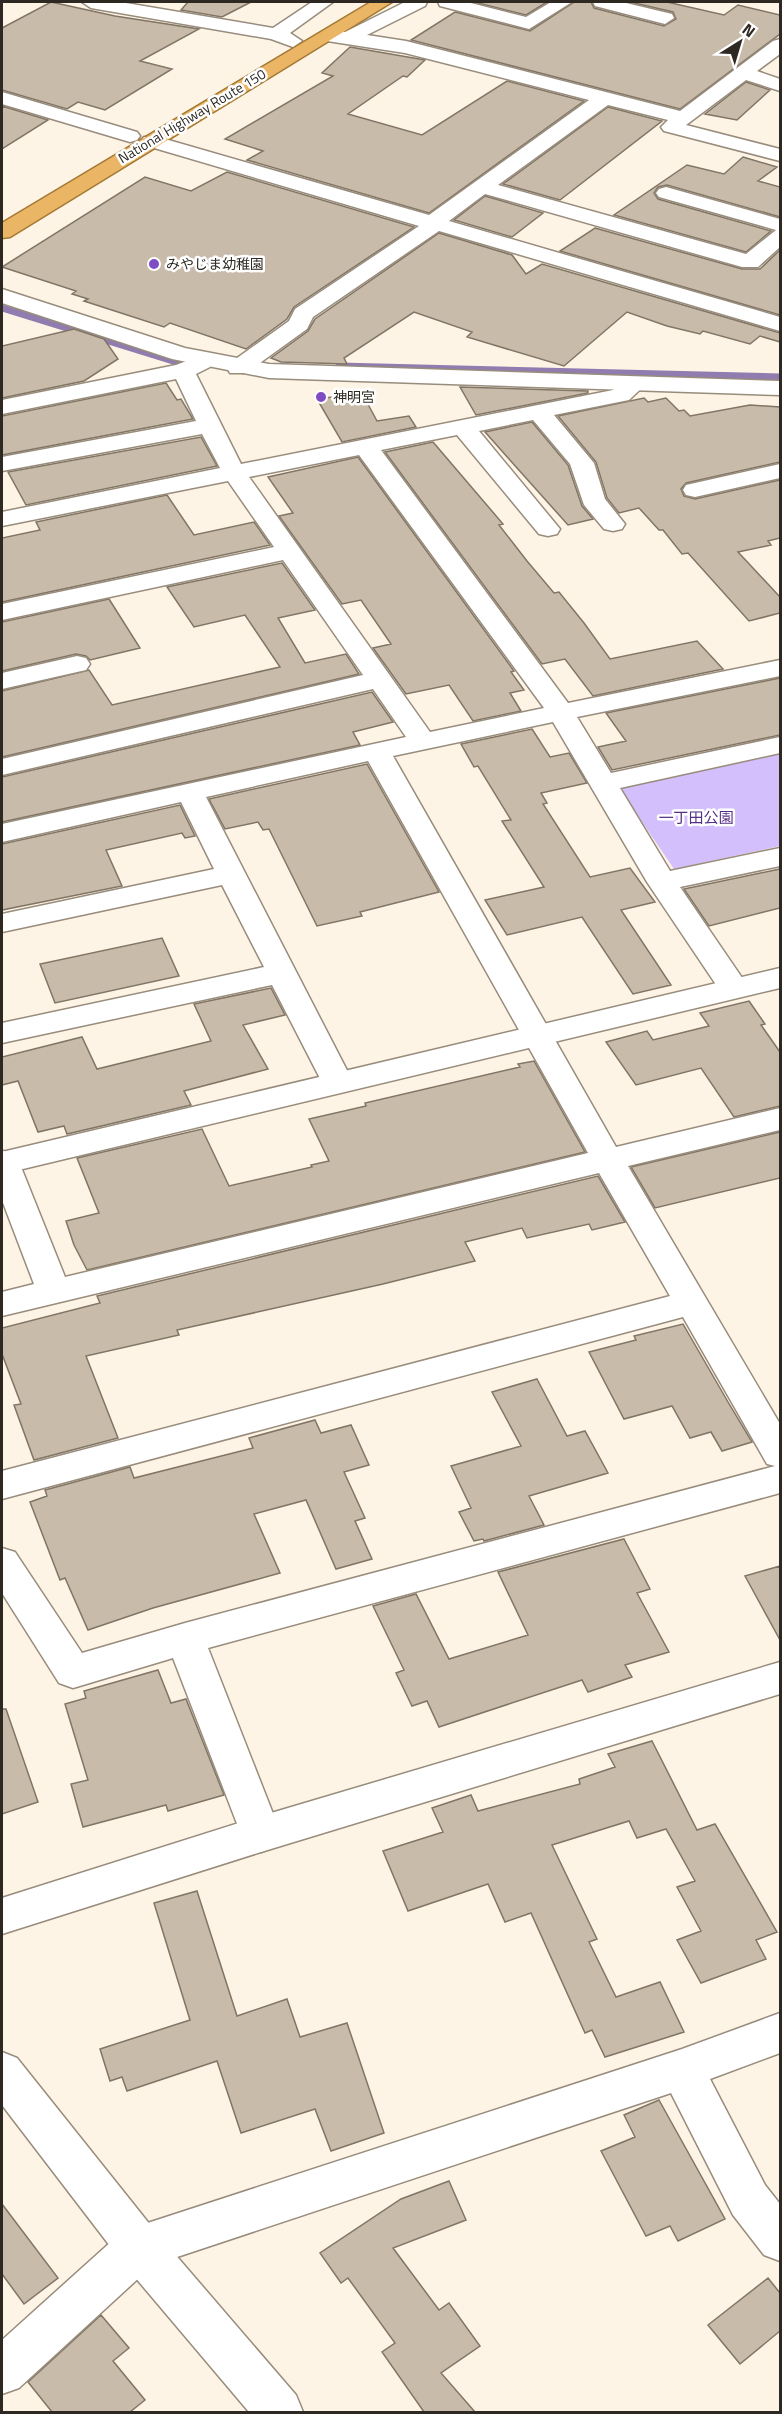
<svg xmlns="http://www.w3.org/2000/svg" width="782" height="2414" font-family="'Titillium Web','Noto Sans JP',sans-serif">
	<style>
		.green { fill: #d3bffb }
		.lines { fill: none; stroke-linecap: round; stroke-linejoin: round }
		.stream { stroke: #907caf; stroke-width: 7 }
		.building { fill: #c8bbaa; stroke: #817565; stroke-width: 1.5 }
		.minor-casing { stroke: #988c7c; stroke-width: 3 }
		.tertiary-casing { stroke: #988c7c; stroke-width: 3 }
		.trunk-casing { stroke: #a47935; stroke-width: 3 }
		.minor { fill: #fff; fill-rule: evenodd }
		.tertiary { fill: #fff; fill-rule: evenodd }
		.trunk { fill: #eab666; fill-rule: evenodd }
		.poi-dot { fill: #7f4cc4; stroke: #fff; stroke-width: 2 }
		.labels { text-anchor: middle; stroke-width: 5; stroke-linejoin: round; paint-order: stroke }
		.far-street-label { font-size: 14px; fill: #2d2822; stroke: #fff }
		.far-poi-label { font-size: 14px; fill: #2d2822; stroke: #fff; text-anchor: start }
		.park-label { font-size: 15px; fill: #552f86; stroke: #fff }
	</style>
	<rect width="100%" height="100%" fill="#fef4e5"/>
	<path class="green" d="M780,754V846L674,869L619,788Z"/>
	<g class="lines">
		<path class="stream" d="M2,308L173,361L197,362
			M339,366L780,377"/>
	</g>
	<path class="building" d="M51,2L115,16L199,29L140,61L172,69L105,110L78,102L67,109L2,90V28Z
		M188,2H251L222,17L181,10Z
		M474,2H547L526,15Z
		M574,2H591L594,8L664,26L676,19L673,12L630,2H667L724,15L738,5L780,15V34L680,109L411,40L455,12L530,31Z
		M350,47L425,60L407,77L403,76L348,114L422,135L507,81L584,101L429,213L247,160L263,151L225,139L333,76L322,73Z
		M746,82L770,90L737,120L705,114Z
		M2,106L48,120L2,149Z
		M608,107L662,121L560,200L503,184Z
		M743,157L777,167L758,181L780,187V217L667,185L658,187L654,193L658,199L771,231L746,252L614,215L687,165L724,174Z
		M227,172L414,227L294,307L287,319L246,349L170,323L164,327L84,301L88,299L72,294L76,291L2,267L145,177L191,191Z
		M485,196L543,213L512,237L454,220Z
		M595,228L742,269H760L780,250V315L560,251Z
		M439,233L512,255L526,274L542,264L780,333V342L760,336L750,344L703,331L700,334L667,326L627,312L564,366L467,337L472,332L414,312L344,358L347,364L281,362L271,358L308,331L315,319Z
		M74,329L104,339L118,359L84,381L2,398V346Z
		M166,383L177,400L181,399L193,419L2,455V416Z
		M460,387L588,391V393L476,415Z
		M362,393L377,421L409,416L416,427L342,442L317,399Z
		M644,398L648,402L666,398L679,411L684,410L690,416L750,405L780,407V462L686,483L681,489L684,496L695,499L780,480V538L768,541L771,545L738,552L780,597V613L749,621L688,553L682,554L663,530H659L639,508L619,513L607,498L596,462L558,416Z
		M532,422L568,465L582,506L593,519L568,525L485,432Z
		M201,437L217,466L26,505L8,472Z
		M433,442L503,524L499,525L527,561L554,593L559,592L584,623L610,659L697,641L723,669L593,696L565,659L542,664L385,452Z
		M358,457L514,671L511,672L524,690L510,693L521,711L473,721L449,685L406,694L373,648L391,644L361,600L342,604L279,516L293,513L268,477Z
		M167,495L194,535L254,522L270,545L2,602V538L40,530L36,522Z
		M282,563L315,610L278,618L305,663L346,654L359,674L2,757V691L89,670L112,705L280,667L245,615L194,627L167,587Z
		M109,599L140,648L90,660L86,656L76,654L2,671V622Z
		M780,678V735L612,770L598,747L626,741L606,713Z
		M372,692L393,722L353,732L360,745L2,822V777Z
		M532,729L550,757L569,753L587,783L541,793L547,803L543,804L590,877L630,868L655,902L621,910L671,985L633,994L582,917L507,935L485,900L544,887L502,821L511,820L478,766L474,767L461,744Z
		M367,764L439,892L360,912L362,916L317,926L269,829L263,830L258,822L225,829L209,799Z
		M180,805L195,836L185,838L182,833L106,850L122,886L2,910V844Z
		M780,869V908L709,926L684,889Z
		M162,938L179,976L55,1003L40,964Z
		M271,988L285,1015L243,1025L268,1069L184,1091L191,1105L67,1134L64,1126L38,1132L18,1081L2,1085V1057L82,1037L97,1069L211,1041L194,1004Z
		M749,1001L765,1024L761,1025L780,1052V1106L734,1117L701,1068L636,1085L606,1042L647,1031L653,1040L709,1026L700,1013Z
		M534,1061L585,1152L87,1270L74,1245L66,1221L99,1213L77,1158L202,1129L229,1186L312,1167L311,1165L329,1161L309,1119L366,1106L365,1103L520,1067L518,1064Z
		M780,1132V1178L655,1208L631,1167Z
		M598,1176L625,1222L592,1230L589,1224L527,1238L522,1228L465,1242L475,1261L383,1284L177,1330L179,1335L86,1356L118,1438L34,1460L14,1405L21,1404L2,1354V1328L100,1303L97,1296Z
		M683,1324L728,1402L752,1442L722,1451L711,1432L690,1438L672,1406L624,1419L589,1352L636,1340L634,1336Z
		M537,1379L567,1436L585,1431L608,1473L529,1496L544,1525L484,1541L483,1539L474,1541L459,1512L471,1508L451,1466L521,1446L492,1392Z
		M315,1420L321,1433L351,1425L369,1465L344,1472L365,1518L355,1521L372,1559L336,1569L306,1500L254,1514L280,1573L153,1608L88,1630L65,1578L60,1580L30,1502L47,1496L45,1490L130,1467L134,1478L253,1448L249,1438Z
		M624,1539L650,1589L637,1593L669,1652L625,1665L632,1677L588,1692L582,1680L439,1727L427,1701L412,1706L396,1673L404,1670L373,1606L416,1594L449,1659L528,1635L498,1572Z
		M780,1566V1640L745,1576Z
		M158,1670L171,1703L186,1699L224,1795L168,1811L166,1805L83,1827L71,1784L88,1780L65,1704L86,1698L84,1691Z
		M2,1709H6L38,1802L2,1814Z
		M652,1741L697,1830L715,1824L777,1932L756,1940L766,1959L701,1983L677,1940L701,1931L677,1887L695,1881L666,1829L637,1838L629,1821L552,1845L597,1939L589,1942L616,1997L660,1982L684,2032L605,2057L592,2030L585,2033L531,1913L505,1922L488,1884L408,1911L383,1851L443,1832L432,1808L471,1795L478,1811L580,1784L579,1779L615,1767L608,1754Z
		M197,1891L237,2016L287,1999L300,2037L347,2023L384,2133L331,2151L315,2109L241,2133L217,2061L127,2091L122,2077L110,2081L100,2049L190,2020L154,1903Z
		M659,2100L725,2219L678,2241L670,2226L646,2236L601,2151L635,2137L624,2115Z
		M449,2181L466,2220L393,2248L439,2310L449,2303L480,2346L441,2373L475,2412H424L382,2352L395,2343L348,2278L341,2283L320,2253L401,2199Z
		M2,2204L58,2278L24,2304L2,2274Z
		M768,2278L780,2293V2331L740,2364L708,2325Z
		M101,2315L129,2348L113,2361L145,2400L130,2412H52L28,2382Z"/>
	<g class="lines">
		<defs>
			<path id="minor" d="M82,2H120L273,28L312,2H333L290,33L302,41L293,47L271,39L91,8Z
				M405,2H427L425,6L367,35L406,41L680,111L773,41L780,39V54L757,71L780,79V91L746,80L686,125L780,149V161L664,131L661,127L668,120L608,105L498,185L746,254L776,230L659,197L656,193L659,189L666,187L780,219V247L758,267H742L485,194L449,221L780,317V331L439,231L313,317L307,329L246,373H230L227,368L230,363L289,321L295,309L419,226L144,145L141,141L144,137H158L429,215L589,100L405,53L327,41L318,35L327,29L345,32Z
				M438,2H467L526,17L551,2H572L529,29L440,6Z
				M593,2H622L672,14L674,18L665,24L595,6Z
				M2,92L137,132L140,136L137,140L130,142L2,104Z
				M202,355L210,357L213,362L210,367L196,374L241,464L613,390L626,379H642L646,384L629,400L554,415L594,463L605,499L625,524L622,529L613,531L604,529L584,505L570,464L533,420L479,431L560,529L557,534L548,536L539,534L457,435L381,450L568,703L780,660V676L577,717L611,773L780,737V753L620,788L670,871L780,848V866L680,887L749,988L745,995L734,998L723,995L647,882L553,722L393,756L616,1147L780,1108V1130L628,1166L780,1424V1493L208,1648L281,1834L275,1846L261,1852L247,1846L241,1834L173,1658L73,1688L59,1683L2,1593V1548L15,1552L82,1653L185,1623L775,1466L767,1464L683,1317L2,1499V1471L670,1296L599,1173L2,1316V1292L34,1284L2,1200L3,1151L14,1154L19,1162L65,1277L588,1153L368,761L206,797L353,1082L348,1090L337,1093L326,1090L272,985L2,1043V1023L264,967L222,885L2,932V914L214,869L181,802L2,842V824L406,737L373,689L2,775V759L363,675L283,560L2,620V604L274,547L228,481L2,526V512L220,468L202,434L2,471V457L196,421L176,379L2,414V400L176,365ZM359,455L544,708L430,732L249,477Z
				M780,464V478L695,497L686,495L683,490L686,485Z
				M77,656L86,658L90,664L86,670L2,689V673Z
				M780,2013V2053L710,2079L765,2185L780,2204V2261L764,2255L733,2215L671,2093L153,2265L19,2388L2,2394V2340L123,2231L682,2049Z"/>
			<path id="tertiary" d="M2,289L185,348L269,364L780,381V395L269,378L172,359L2,303Z
				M780,968V988L2,1174V1152Z
				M780,1662V1694L261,1852L2,1934V1898L261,1816Z
				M2,2052L17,2058L155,2231L296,2395L303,2412H249L123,2263L2,2105Z"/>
			<path id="trunk" d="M371,2H392L10,237L2,238V223Z"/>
		</defs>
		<use href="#minor" class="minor-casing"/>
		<use href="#tertiary" class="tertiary-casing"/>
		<use href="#trunk" class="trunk-casing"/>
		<use href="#minor" class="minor"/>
		<use href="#tertiary" class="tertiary"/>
		<use href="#trunk" class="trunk"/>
	</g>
	<g class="poi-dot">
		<circle cx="154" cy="264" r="6"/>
		<circle cx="321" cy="397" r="6"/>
	</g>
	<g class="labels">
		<g class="far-street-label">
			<text transform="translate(192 116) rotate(-31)" y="5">National Highway Route 150</text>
		</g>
		<g class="far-poi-label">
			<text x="166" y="269">みやじま幼稚園</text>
			<text x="333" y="402">神明宮</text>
		</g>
		<g class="park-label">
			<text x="696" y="823">一丁田公園</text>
		</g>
	</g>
	<rect width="782" height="2414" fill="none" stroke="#2d2822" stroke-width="6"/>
	<g transform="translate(740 42) rotate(37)" stroke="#ffffff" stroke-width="4.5" paint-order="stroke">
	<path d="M0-4.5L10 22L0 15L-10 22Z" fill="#2d2822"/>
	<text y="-9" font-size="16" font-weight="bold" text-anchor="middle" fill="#2d2822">N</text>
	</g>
</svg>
